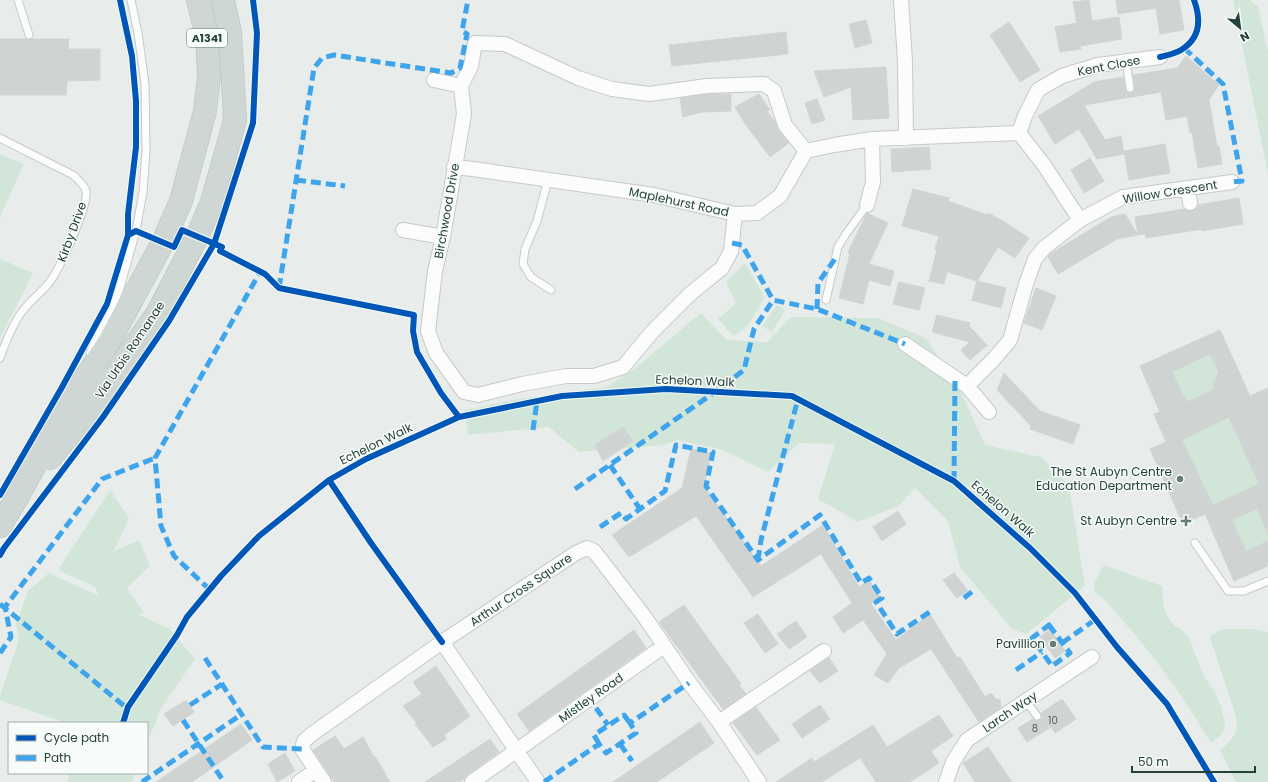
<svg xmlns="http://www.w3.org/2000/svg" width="1268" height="782" font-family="Poppins,sans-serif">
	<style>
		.green { fill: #d1e6d8 }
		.building { fill: #cfd4d2; stroke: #d1d6d4; fill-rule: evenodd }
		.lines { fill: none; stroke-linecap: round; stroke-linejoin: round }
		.lane-casing { stroke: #c5cac8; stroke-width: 9 }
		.street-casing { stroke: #c5cac8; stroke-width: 16 }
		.primary-casing { stroke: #c3ccc9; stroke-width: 24 }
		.lane { stroke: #fcfcfc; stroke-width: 7 }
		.street { stroke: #fcfcfc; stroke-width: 14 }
		.primary { stroke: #cfd7d5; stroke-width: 22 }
		.quiet { stroke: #3ea4ec; stroke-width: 5; stroke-dasharray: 10 5; stroke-linecap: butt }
		.cycleway-casing { stroke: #f7fbf9; stroke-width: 8 }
		.cycleway { stroke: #0057b8; stroke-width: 6 }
		.poi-dot { fill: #697e78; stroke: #f7fbf9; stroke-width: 1.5 }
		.labels { text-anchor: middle; stroke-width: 3; stroke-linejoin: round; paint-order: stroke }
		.number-label { font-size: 10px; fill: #506761 }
		.shield { fill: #f7fbf9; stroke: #637a73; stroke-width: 1 }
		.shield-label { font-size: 11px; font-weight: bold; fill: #24423a }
		.street-label { font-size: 12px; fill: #24423a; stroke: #f7fbf9 }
		.poi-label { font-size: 12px; fill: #24423a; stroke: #f7fbf9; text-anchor: end }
	</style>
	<rect width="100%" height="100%" fill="#e8edeb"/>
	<path class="green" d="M1233,0H1250L1258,7L1268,52V174Z
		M0,154L24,164L0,217Z
		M0,259L33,273L0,338Z
		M745,263L765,298L747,327L733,336L718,319L736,303L726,282Z
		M777,305L785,310L772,332L762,326Z
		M701,313L727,340L767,342L791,317L877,318L926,338L961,392L985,445L1041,457L1069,485L1085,586L1026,634L1012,629L960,567L948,521L915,488L899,506L858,522L818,499L835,444L799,443L768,472L723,450L677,440L664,445L579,452L549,427L468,435L465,410L517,399L606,387L633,370Z
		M1210,354L1220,375L1214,380V383L1217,389L1191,409L1185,397L1178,401L1172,372Z
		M1229,417L1259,484L1213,505L1182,440Z
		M110,490L129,518L114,551L139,540L150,566L127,588L144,613L137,614L170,629L195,659L161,708L147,744V723H66L0,700V696L19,640L16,624L28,591L49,573L99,596L95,587L58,570Z
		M1257,509L1260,517L1268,513V541L1246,551L1232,520Z
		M1104,565L1162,586L1164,608L1168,617L1176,627L1181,629L1188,636L1204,676L1214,691L1221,706L1225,723V729L1220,736L1211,743C1185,700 1157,659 1124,622C1114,611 1106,599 1094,591V583Z
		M1225,629H1252L1268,632V782H1236L1220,750L1230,741L1235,734L1237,723L1234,710L1210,637L1218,631Z
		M70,773H135L132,782H67Z"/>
	<path class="building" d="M1089,0L1092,21L1119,17L1122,39L1080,46L1081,49L1060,52L1055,27L1077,23L1073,2Z
		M1116,0H1179L1184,30L1160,34L1156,8L1118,14Z
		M866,20L872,43L855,48L849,24Z
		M1009,22L1040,70L1020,82L990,35Z
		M786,32L788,54L672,66L669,45Z
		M0,39H69L68,49H100V80L67,81L66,95H0Z
		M1186,56L1219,85L1209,100L1217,147L1219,146L1222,164L1198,168L1192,132L1190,133L1187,116L1166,120L1161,92L1084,105L1105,140L1121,136L1124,154L1097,159L1079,129L1055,144L1038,116L1094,82L1123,77L1126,91L1131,93L1133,92L1135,88L1133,75L1177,68Z
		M886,67L889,118L853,120L851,87L824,97L814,71Z
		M709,94H731V111L703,112L683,117L680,98Z
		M759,94L770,110L767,111L775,122L778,130L789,143L770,157L746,125L735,107Z
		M817,99L825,120L812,124L805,103Z
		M1165,144L1170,173L1129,180L1124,151Z
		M929,147L931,169L892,172L891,149Z
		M1090,158L1104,181L1084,193L1071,170Z
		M913,189L949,198L948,201L987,215L988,213L1003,221L1029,238L1015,258L998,247L977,281L947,272L944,284L929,281L937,250L935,249L939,236L902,226Z
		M1239,198L1243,224L1202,231V229L1146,238L1145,234L1138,235L1135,217L1184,209L1187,211H1192L1198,207V205Z
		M867,213L888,223L869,264L894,271L890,286L869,280L863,304L839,298L850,253L848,252Z
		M1125,214L1138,235L1117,239L1058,274L1048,257L1050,254L1111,217Z
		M977,281L1006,288L1001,308L971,300H972Z
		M899,282L925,288L919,310L893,304Z
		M1036,288L1056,296L1042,330L1024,323Z
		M937,315L970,323L969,326L988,346H986L970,360L961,350L970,342L932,332Z
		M1220,330L1250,396L1268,388V534L1257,509L1232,520L1246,551L1268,541V566L1234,581L1205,514L1183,524L1150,449L1166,442L1154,414L1160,412L1140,366ZM1210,354L1219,373L1214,380L1213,390L1188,402L1185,397L1184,398L1172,372ZM1229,417L1259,484L1213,505L1182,440Z
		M1004,373L1040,411L1080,425L1073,444L1030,429L1031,426L997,390Z
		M623,427L633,441L603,461L595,445Z
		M691,449L711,453L704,486L761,566L823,525L859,587L869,580L880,597L871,604L896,640L930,614L957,658L960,657L985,697L991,693L996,699L1000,700L1001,707L979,722L931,649L899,668L888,683L874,675L887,654L863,620L843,633L833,617L852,603L821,554L753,597L696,516L629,557L612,535L682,488Z
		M898,511L906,524L882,541L873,527Z
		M954,573L968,591L957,598L943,580Z
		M684,605L741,684L739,685L746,694L723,709L659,622Z
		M758,614L778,644L765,653L744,623Z
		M796,621L807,637L789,649L777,634Z
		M1050,629L1065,651L1055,658L1040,637Z
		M634,630L646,648L529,731L517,714Z
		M829,658L838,671L820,683L810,671Z
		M436,666L470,716L444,735L446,739L433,747L415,724L417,723L403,706L422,694L413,682Z
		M1062,699L1076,719L1055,733L1051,727L1027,742L1018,728L1033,719L1035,721L1040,720L1042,718L1041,713Z
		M186,700L194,712L173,726L164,714Z
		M820,705L830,719L802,738L792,724Z
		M756,707L780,740L757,755L733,723Z
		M939,715L953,736L931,751L939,763L910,782H876L860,758L822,782H776L812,758L814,762L873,725L887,747Z
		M700,722L714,743L657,782H613Z
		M241,724L252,740L192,782H156Z
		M335,736L344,749L363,737L374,757L375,756L390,782H334L313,750Z
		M490,739L499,752L467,775L464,779L460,782H425Z
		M988,747L1012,782H975L963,763Z
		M285,753L295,771L277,782L268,764Z"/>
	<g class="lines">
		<defs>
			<path id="lane" d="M18,0L29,35
				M1126,61L1130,88
				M0,138L73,175C78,180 84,184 86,191C89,205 58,273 48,284C39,295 27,303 19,316C11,329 5,343 0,358
				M548,180L537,221L525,249L523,264L531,277L551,290
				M826,300L838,247L846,234L867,205
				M90,353L119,291L136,231L143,192L146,151L145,84L138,33L131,0
				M1195,543L1228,591H1244L1268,581
				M1026,701L1037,716"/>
			<path id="street" d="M901,0L905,61L906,138
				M434,80L461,86
				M1019,133L1025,116L1038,90L1062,76L1098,65L1160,57
				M454,167L473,169L654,195L735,214L757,213L780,196L806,151L834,145L872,139L1019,133L1044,165L1080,220
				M1188,188L1190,203
				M867,205L873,182L872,139
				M735,214L731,251L722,268L690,294L652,332L623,367L594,376H566L522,384L478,395L464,392L436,353L428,331L435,271L443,237L464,114L461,86L471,66L475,43L505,44L578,78L612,89L649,94L707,86L764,84L774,91L785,125L806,151
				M403,230L443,237
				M905,344L967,386L989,412
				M967,386L994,359L1010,340L1026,284L1035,259L1044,248L1080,220L1123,197L1232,182
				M442,642L538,782
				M719,722L824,651
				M299,782L316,770
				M324,782L302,749L304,741L312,734L442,642L576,553L587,548L594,551L644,616L691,685L719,722L759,782
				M472,782L664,646
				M946,782L953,762L967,740L1092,657"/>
			<path id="primary" d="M50,458L91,408L157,314L197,237L212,202L235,120L230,32L223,0
				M0,526L18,496L68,404L109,342L163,242L181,201L205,111L209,77L207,36L198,0"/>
		</defs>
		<use href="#lane" class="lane-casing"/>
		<use href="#street" class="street-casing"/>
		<use href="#primary" class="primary-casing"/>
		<use href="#lane" class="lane"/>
		<use href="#street" class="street"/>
		<use href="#primary" class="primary"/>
		<path class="quiet" d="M1184,48L1223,84L1242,181L1232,182
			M296,180L345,186
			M732,243L742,245L773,300L817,309L905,344
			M279,288L314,68L322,58L334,55L451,73L460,68L467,34L462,31L468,0
			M817,309L818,283L835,259
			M533,430L537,401
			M610,465L640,509
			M954,481L955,378
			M575,489L715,392L744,370L754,329L773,300
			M600,527L621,513L626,519L665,491L676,445L713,452L706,486L758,560L820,515L861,583L869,578L882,598L876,602L897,634L931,611
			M758,560L761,540L798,399
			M210,590L174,556L161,526L155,458L260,272
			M964,598L973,591
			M0,604L128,709
			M1049,625L1070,653L1052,666L1032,638Z
			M1062,643L1096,619
			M0,653L11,637L5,607L102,479L155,458
			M205,658L263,747L302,749
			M1016,670L1042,652
			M190,705L222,684
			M596,708L608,725
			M183,720L224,782
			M599,744L594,735L624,715L630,723
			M620,744L632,761
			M142,782L242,714
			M544,782L599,744L606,753L636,733L630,723L689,683"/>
		<defs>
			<path id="cycleway" d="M1160,57C1167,55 1175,54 1181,50C1201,38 1201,19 1194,0
				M128,235L136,231L174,247L182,230L222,247L220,251L265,274L279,288L414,315L413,331L417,352L441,393L459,417
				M329,480L371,543L442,642
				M0,495L61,389L107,304L128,235V214L136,147V101L132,56L120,0
				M0,555L4,548L103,417L169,321L214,244L253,123L257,33L253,0
				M123,723L128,707L177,635L187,617L221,576L259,536L329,480L366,459L459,417L562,396L666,389L792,396L954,481L1030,548L1075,593L1117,647L1167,704L1214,782"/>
		</defs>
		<use href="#cycleway" class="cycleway-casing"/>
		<use href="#cycleway" class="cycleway"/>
	</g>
	<g class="poi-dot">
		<circle cx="1180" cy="479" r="4"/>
		<path d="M1184 515h4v4h4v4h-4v4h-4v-4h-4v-4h4z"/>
		<circle cx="1053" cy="644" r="4"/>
	</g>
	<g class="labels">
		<g class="number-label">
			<text x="1053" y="724">10</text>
			<text x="1035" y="732">8</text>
		</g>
		<rect class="shield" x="187" y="29" width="40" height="18" rx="3"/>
		<g class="shield-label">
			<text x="207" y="42">A1341</text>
		</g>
		<g class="street-label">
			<text transform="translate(1109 66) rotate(-11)" y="4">Kent Close</text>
			<text transform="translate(1170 192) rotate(-9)" y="4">Willow Crescent</text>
			<text transform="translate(679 202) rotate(12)" y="4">Maplehurst Road</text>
			<text transform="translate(447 211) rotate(-80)" y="4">Birchwood Drive</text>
			<text transform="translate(72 232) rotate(-70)" y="4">Kirby Drive</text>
			<text transform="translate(130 350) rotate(-56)" y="4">Via Urbis Romanae</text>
			<text transform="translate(695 381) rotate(2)" y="4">Echelon Walk</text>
			<text transform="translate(376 444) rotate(-26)" y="4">Echelon Walk</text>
			<text transform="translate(1003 509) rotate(41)" y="4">Echelon Walk</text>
			<text transform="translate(521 590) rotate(-34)" y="4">Arthur Cross Square</text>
			<text transform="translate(591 698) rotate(-35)" y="4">Mistley Road</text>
			<text transform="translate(1010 712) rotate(-34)" y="4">Larch Way</text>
		</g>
		<g class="poi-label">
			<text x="1172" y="476">The St Aubyn Centre<tspan x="1172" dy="14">Education Department</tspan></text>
			<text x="1177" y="525">St Aubyn Centre</text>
			<text x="1045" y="648">Pavillion</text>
		</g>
	</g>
	<rect x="8" y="722" width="140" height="52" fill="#f7fbf9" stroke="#a3b1ad"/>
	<rect x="16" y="735" width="20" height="6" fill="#0057b8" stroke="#a3b1ad"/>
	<text x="44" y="742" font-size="12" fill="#24423a">Cycle path</text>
	<rect x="16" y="755" width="20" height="6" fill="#3ea4ec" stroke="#a3b1ad"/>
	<text x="44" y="762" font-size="12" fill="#24423a">Path</text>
	<g transform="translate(1240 28) rotate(151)" stroke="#f7fbf9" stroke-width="3" paint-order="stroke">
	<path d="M0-3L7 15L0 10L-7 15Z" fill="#24423a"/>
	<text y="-6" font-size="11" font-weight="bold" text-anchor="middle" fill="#24423a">N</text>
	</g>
	<path d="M1132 766v6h123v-6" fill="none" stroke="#24423a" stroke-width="2"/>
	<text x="1138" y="766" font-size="12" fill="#24423a" stroke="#f7fbf9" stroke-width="3" paint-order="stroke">50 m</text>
</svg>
